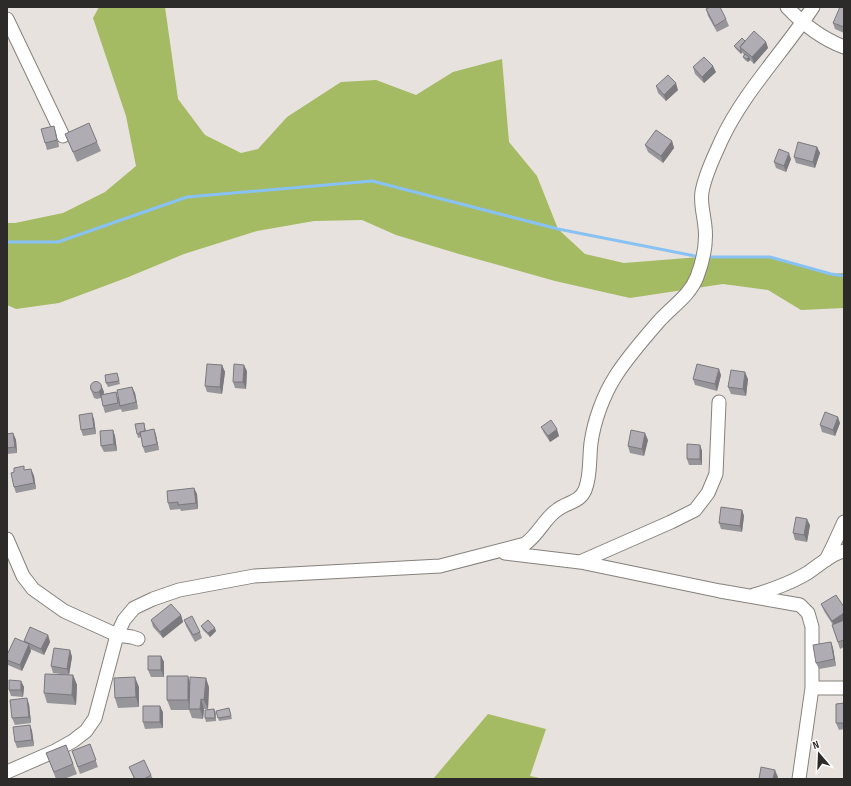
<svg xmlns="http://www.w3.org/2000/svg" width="851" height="786" font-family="'Sofia Sans Condensed',sans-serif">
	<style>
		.forest { fill: #a4ba63 }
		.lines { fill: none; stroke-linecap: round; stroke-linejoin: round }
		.stream { stroke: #88c1f3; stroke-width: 3 }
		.minor-casing { stroke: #85817c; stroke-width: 15 }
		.minor { stroke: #fff; stroke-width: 13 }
		.wall { fill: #96959a }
		.shaded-wall { fill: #7a797d }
		.building { fill: #afadb3; stroke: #7a797d }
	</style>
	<rect width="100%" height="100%" fill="#e7e2dd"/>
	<path class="forest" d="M99,7H165L178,99L205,135L241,153L258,149L287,117L341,82L376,80L416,95L453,72L502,59L509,142L537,176L558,229L585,254L624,263L700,257H770L831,274L844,273V308L801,310L768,290L723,284L630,298L555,281L459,254L396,235L362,220L314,221L257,231L184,254L126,278L59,303L16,309L7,305V223H15L63,213L105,192L136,166L126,116L93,18Z
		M488,714L546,729L530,776L544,779H433Z"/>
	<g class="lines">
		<path class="stream" d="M7,242H58L187,197L372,181L558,229L700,257
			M706,257H770L831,274L844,276"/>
		<defs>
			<path id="minor" d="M787,7C802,23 823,39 844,47
				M7,19L63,136
				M7,539L23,576L33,589L64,611L117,635L132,637L138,639
				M505,553L580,562L720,591L800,605L808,613L812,627V688L799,779
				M826,560L833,546L844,522
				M580,562L671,522L695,510L708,493L716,474L719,402
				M754,595C771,590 788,584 804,575C817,568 829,554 844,551
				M812,688H844
				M7,772L55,751L73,741L86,731L95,718L117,635L124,620L134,608L153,599L179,590L254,576L440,566L525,544C540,533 543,520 557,510C567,502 579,503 585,490C591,476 589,458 591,443C594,421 603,396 615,377C626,359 646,336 660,320C673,306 690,295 697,277C703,261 707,244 705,227C704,215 700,203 702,192C705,174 714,157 721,141C743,93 784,51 813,7"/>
		</defs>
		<use href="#minor" class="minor-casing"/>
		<use href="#minor" class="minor"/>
	</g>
	<path class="wall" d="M844,7V33L835,29L833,23Z
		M706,9L726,19L729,26L717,32L708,16Z
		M745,41L766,42L768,48L754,64L750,60L748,62L745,60L743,57L744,55L742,52L741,54L736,49L734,46Z
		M693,67L716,72L704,83L695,74Z
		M656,86L678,90L666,101L658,93Z
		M54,126L56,133L59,147L47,150L45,143Z
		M65,134L97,142L101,151L77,162Z
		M672,141L674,148L663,163L648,152L645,145Z
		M817,147L820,153L815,168L796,163L794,157Z
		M791,159L786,172L776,168L774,162Z
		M222,365L225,372L222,394L207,392L205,386Z
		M247,371L246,389L235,388L233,382Z
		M117,373L120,384L108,387L106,383Z
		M721,375L717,391L695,385L693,379Z
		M748,379L746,396L731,394L728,387Z
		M101,385L104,392V394L116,392L118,398L132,387L135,393L138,409L122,412L120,406L121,409L105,413L103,406L101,398L97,399L94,398L90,388Z
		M94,419L96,434L83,436L81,430Z
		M144,423L146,431L154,429L156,435L159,450L145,453L143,447L141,437L138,438L137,434Z
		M840,423L835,436L822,432L820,425Z
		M541,427L559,436L550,442L544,433Z
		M113,430L115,436L117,451L104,452L101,446Z
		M13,433L16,440L17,453L7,454V434Z
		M648,440L644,456L630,453L628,446Z
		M700,445L702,451V465H689L687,459Z
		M31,469L34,476L36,489L16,493L14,487L25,470Z
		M194,488L197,494L198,509L181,511L180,509L170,510L168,503Z
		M742,510L744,516L742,532L721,529L719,523Z
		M810,525L807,542L795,540L793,533Z
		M821,604L844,607V647L840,649L832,625H833L824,611Z
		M181,615L183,622L163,638L153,627L151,620Z
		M184,620L200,632L202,638L195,642L186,626Z
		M201,626L216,631L210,637L203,630Z
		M48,635L50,642L44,655L30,649L31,651L22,671L8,665L7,663V655L24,642V641Z
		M831,642L833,648L836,666L819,669L816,663Z
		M70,650L72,657L69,675H73L77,685L76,705L47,703L44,693L69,675L53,673L51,666Z
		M161,656L164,662V677H151L148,670Z
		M21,681L24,687L23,697L11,696L9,690Z
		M190,682L209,687L208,709H204L203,719L192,718L189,710H171L167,700Z
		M139,687V707L118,708L115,698Z
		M844,703V729L839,730L836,723Z
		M29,704L31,723L15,725L12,718Z
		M229,708L232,719L219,721L218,718Z
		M214,709L216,713V721L206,722L205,718Z
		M163,712V728L145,729L143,722Z
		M30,725L32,731L34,746L17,748L15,742Z
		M90,744L98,767L80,774L72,751Z
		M66,745L77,774L64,779H56L46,753Z
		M129,767L151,775L153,779H134Z"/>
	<path class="shaded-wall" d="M766,42L768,48L754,64L752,57Z
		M741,49L742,52L741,54L740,51Z
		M749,57L750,60L748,62L747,59Z
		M713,66L716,72L704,83L702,77Z
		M676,83L678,90L666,101L664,95Z
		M54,126L56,133L59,147L57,140Z
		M672,141L674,148L663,163L661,156Z
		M817,147L820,153L815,168L813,162Z
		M789,153L791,159L786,172L784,166Z
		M222,365L225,372L222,394L220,387Z
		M244,365L247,371L246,389L243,382Z
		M719,369L721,375L717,391L715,384Z
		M745,372L748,379L746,396L743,389Z
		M101,385L104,392L103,395L101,398L99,392Z
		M132,387L135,393L138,409L136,402Z
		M92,413L94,419L96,434L94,428Z
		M838,417L840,423L835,436L833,430Z
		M154,429L156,435L159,450L157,444Z
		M557,429L559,436L550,442L548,436Z
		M113,430L115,436L117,451L114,444Z
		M13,433L16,440L17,453L15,447Z
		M645,433L648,440L644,456L642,449Z
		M700,445L702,451V465L700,459Z
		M31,469L34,476L36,489L34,483Z
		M194,488L197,494L198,509L196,503Z
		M742,510L744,516L742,532L740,526Z
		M807,519L810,525L807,542L804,535Z
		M844,613V621L835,628L832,621Z
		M181,615L183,622L163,638L160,632Z
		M215,628L216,631L210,637L208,633Z
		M48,635L50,642L44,655L41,649Z
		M831,642L833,648L836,666L834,659Z
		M29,644L31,651L22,671L20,665Z
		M70,650L72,657L69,675L67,669Z
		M161,656L164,662V677L161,670Z
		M73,675L77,685L76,705L72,695Z
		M188,676L191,686V710L188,700Z
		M135,677L139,687V707L136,697Z
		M206,678L209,687L208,709L204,700Z
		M21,681L24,687L23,697L21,690Z
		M27,698L29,704L31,723L29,717Z
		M201,699L204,709L203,719L200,709Z
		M160,706L163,712V728L160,722Z
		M30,725L32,731L34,746L32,740Z
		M775,770L778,777L777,779H773Z"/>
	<path class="building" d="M710,7H720L726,19L715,26L706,9Z
		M840,7H844V27L833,23Z
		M754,31L766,42L752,57L740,47Z
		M742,38L745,41L740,47L741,49L740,51L734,46Z
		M745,54L749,57L747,59L743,57Z
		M704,57L713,66L702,77L693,67Z
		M668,75L676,83L664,95L656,86Z
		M89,123L97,142L73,152L65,134Z
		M54,126L57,140L45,143L41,129Z
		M656,130L672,141L661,156L645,145Z
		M798,142L817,147L813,162L794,157Z
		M779,149L789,153L784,166L774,162Z
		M207,364L222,365L220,387L205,386Z
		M234,364L244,365L243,382H233Z
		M697,364L719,369L715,384L693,379Z
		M731,370L745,372L743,389L728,387Z
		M117,373L119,381L106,383L105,375Z
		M90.5 387a5.5 5.5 0 1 1 11 0a5.5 5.5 0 1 1-11 0Z
		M132,387L136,402L120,406L117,390Z
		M116,392L118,403L103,406L101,395Z
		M825,412L838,417L833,430L820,425Z
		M92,413L94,428L81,430L79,415Z
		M551,420L557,429L548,436L541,427Z
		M144,423L145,431L140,432V434H137L135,424Z
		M154,429L157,444L143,447L140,432Z
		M113,430L114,444L101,446L100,431Z
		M631,430L645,433L642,449L628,446Z
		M13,433L15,447L7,448V434Z
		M687,444L700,445V459H687Z
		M24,466V470L31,469L34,483L14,487L11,473L14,472V468Z
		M194,488L196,503L178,505V502L168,503L167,491Z
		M721,507L742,510L740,526L719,523Z
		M796,517L807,519L804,535L793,533Z
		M836,595L844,607V613L832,621L821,604Z
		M171,604L181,615L160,632L151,620Z
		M192,616L200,632L193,635L184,620Z
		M208,620L215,628L208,633L201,626Z
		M844,620V640L838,642L832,625Z
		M30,627L48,635L41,649L24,641Z
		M15,638L29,644L20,665L7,660V655Z
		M831,642L834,659L816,663L813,645Z
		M54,648L70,650L67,669L51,666Z
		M148,656H161V670H148Z
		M45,674L73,675L72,695L44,693Z
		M167,676H188V700H167Z
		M135,677L136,697L115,698L114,678Z
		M190,677L206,678L204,700L201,699L200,709H189Z
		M9,680L21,681V690H9Z
		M27,698L29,717L12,718L10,700Z
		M844,703V723H836V704Z
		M143,706H160V722H143Z
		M229,708L231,716L218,718L216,711Z
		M214,709L215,718H205V710Z
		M30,725L32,740L15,742L13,727Z
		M90,744L96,760L78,767L72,751Z
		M66,745L73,764L54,772L46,753Z
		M144,760L151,775L144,779H135L129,767Z
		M761,767L775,770L773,779H759Z"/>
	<rect width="851" height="786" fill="none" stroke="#2c2b29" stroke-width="16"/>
	<g transform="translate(819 754) rotate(341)" stroke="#ffffff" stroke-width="3" paint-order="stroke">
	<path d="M0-3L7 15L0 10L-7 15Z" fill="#2c2b29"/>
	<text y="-6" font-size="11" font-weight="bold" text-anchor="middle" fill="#2c2b29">N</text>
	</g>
</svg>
